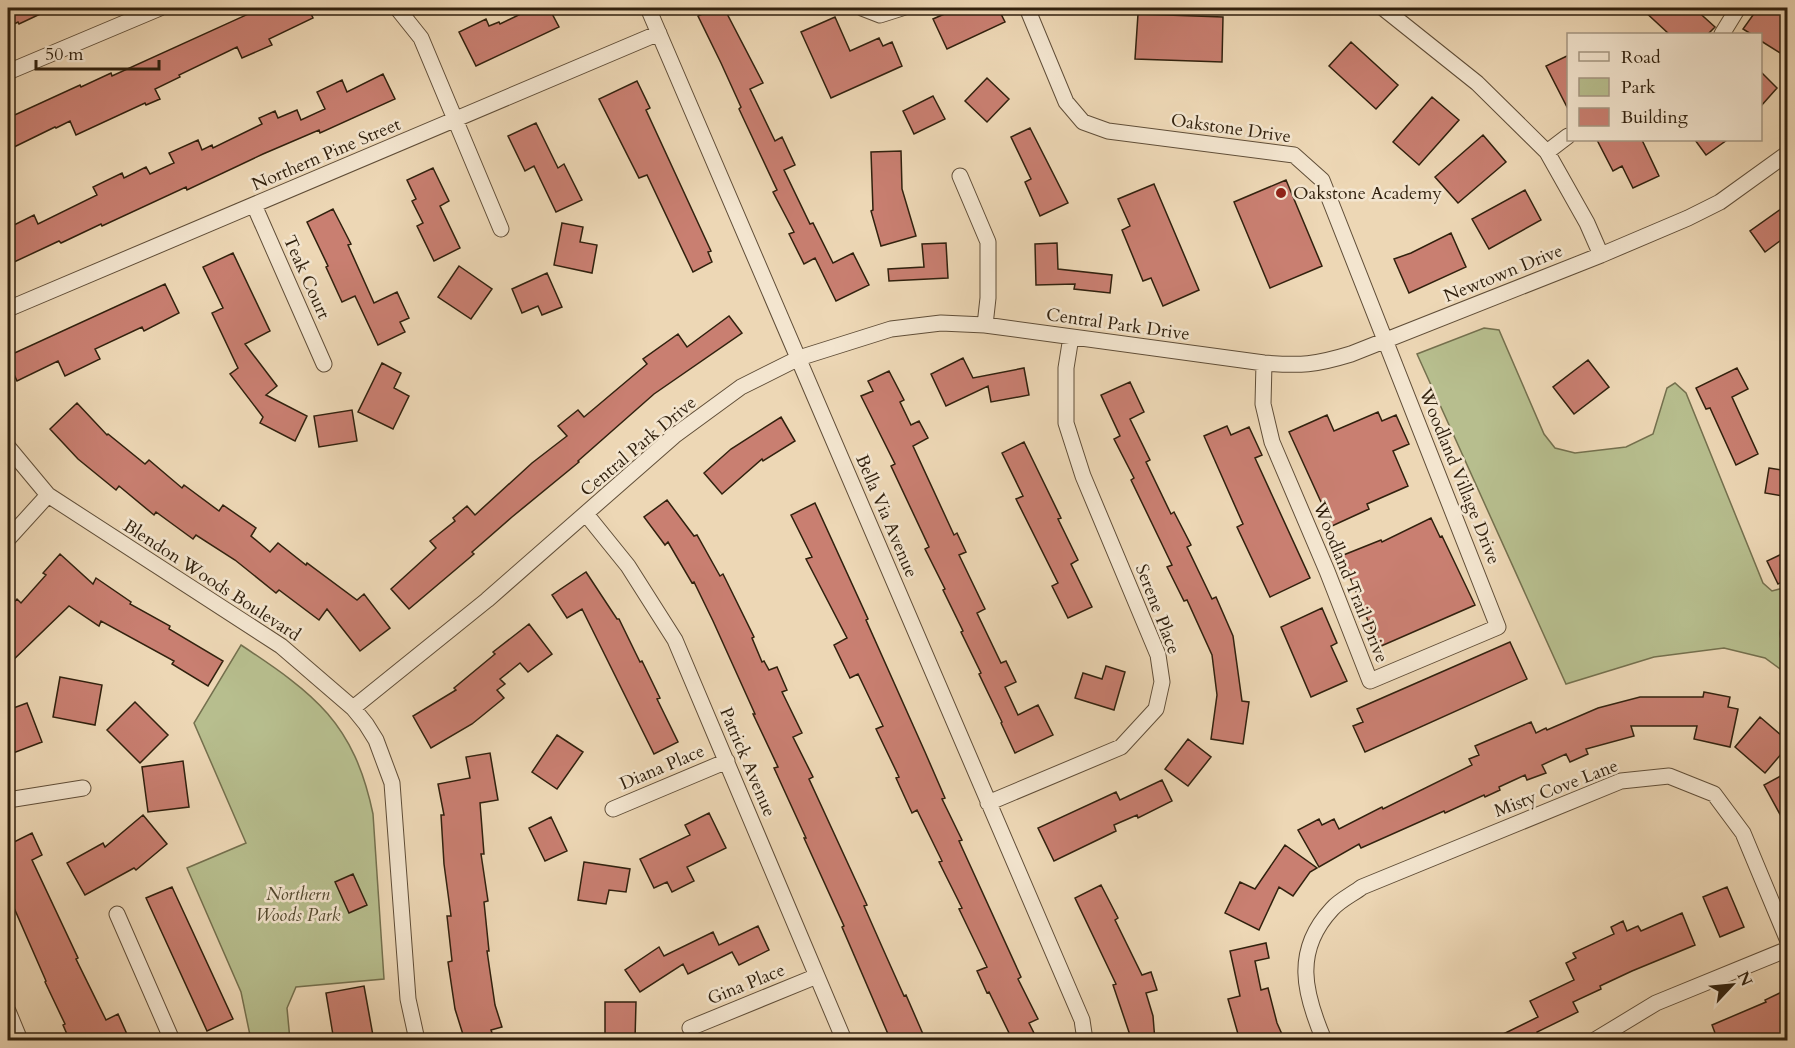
<svg xmlns="http://www.w3.org/2000/svg" width="1795" height="1048" font-family="Cardo,serif">
	<style>
		.green { fill: #b7be8e; stroke: #74704e; stroke-width: 1.5 }
		.building { fill: #c97f71; stroke: #31210e; stroke-width: 1.5 }
		.lines { fill: none; stroke-linecap: round; stroke-linejoin: round }
		.street-casing { stroke: #604e38; stroke-width: 17 }
		.street { stroke: #f3e5cf; stroke-width: 15 }
		.poi-dot { fill: #8f2418; stroke: #f3e5cf; stroke-width: 2 }
		.labels { text-anchor: middle; stroke-width: 5; stroke-linejoin: round; paint-order: stroke }
		.street-label { font-size: 18px; fill: #31210e; stroke: #f3e5cf }
		.poi-label { font-size: 18px; fill: #31210e; stroke: #f3e5cf; text-anchor: start }
		.park-label { font-size: 18px; font-style: italic; fill: #52482e; stroke: #f3e5cf }
	</style>
	<rect width="100%" height="100%" fill="#edd7b5"/>
	<filter id="stains"><feTurbulence type="fractalNoise" baseFrequency=".00333" numOctaves="4"/><feColorMatrix values="0 0 0 0 .2 0 0 0 0 .09 0 0 0 0 .02 0 0 0 .5 -.17"/></filter>
	<radialGradient id="worn" r=".72"><stop offset=".6" stop-color="#630" stop-opacity="0"/><stop offset="1" stop-color="#630" stop-opacity=".3"/></radialGradient>
	<path class="green" d="M1484,328L1499,330L1544,434L1555,448L1575,453L1626,447L1653,434L1667,388L1675,383L1686,393L1763,583L1772,591L1787,587V618C1773,633 1784,644 1788,659C1788,664 1787,670 1787,674L1765,658L1724,648L1654,657L1566,684L1417,354Z
		M241,645C315,694 354,723 373,814L384,979L296,987L287,1008L290,1040H251L241,992L187,868L246,843L194,723Z"/>
	<path class="building" d="M8,8H53L19,24L18,22L8,27Z
		M272,8H308L313,18L269,39L272,45L242,58L237,47L179,75L180,77L155,89L160,99L146,105L145,103L76,135L70,121L56,128L55,127L8,150V118L80,85L81,87L111,73L112,76L257,10L258,14Z
		M533,8H549L559,27L476,66L459,32L486,19L489,26L499,22L500,24Z
		M715,8H724L763,83L750,89L775,141L782,137L795,165L784,170L810,224L813,223L833,263L853,253L869,285L836,301L815,258L804,264L789,234L794,232L773,192L777,190L739,109L741,107L721,63L698,16Z
		M958,8H998L1005,22L947,49L933,19Z
		M1641,8H1694L1715,27L1708,34H1669Z
		M1758,8H1774L1788,16V58L1761,41V34H1751L1743,29Z
		M1138,14L1223,17L1222,62L1135,59Z
		M835,17L850,51L879,38L883,46L892,42L902,66L831,98L801,32Z
		M1351,42L1398,85L1376,109L1329,66Z
		M1569,55V111L1546,66Z
		M1761,72L1777,88L1761,106Z
		M383,74L395,99L320,133L319,130L263,154L187,190L186,187L102,226L101,224L61,243L59,241L12,263L8,253V228L34,215L38,224L97,195L93,187L122,173L124,178L146,167L150,174L174,163L169,153L198,140L202,150L212,145L213,148L262,124L259,118L275,111L278,118L297,110L301,120L325,109L317,92L342,80L347,92Z
		M987,78L1009,99L987,122L965,101Z
		M637,81L650,108L646,110L711,251L708,252L712,262L693,272L647,175L639,178L599,99Z
		M933,96L945,119L914,134L903,111Z
		M1432,97L1459,120L1419,165L1393,142Z
		M536,123L558,168L564,164L582,200L556,212L534,166L525,171L508,136Z
		M1030,128L1068,203L1040,216L1025,182L1031,179L1011,137Z
		M1483,135L1506,162L1458,203L1435,177Z
		M1597,140H1642L1659,176L1633,188L1622,166L1613,171Z
		M1695,140H1727L1706,155Z
		M901,151L902,189L916,236L881,246L871,211L873,210L871,152Z
		M433,168L449,201L440,206L460,248L434,261L417,226L423,223L412,201L416,199L407,180Z
		M1286,180L1322,266L1270,288L1234,202Z
		M1154,184L1199,290L1163,306L1151,278L1143,281L1122,230L1130,226L1118,199Z
		M1525,190L1541,220L1489,249L1472,219Z
		M1788,204V235L1765,252L1750,231Z
		M333,209L351,244L348,245L374,303L397,292L409,318L400,322L405,332L378,345L355,296L342,302L326,267L328,266L307,222Z
		M562,223L583,227L580,242L597,245L592,273L554,265Z
		M1451,233L1466,267L1409,293L1394,259L1411,253Z
		M946,243L948,278L889,281L888,269L924,267L922,244Z
		M1057,243L1058,269L1112,275L1110,293L1074,289L1075,284L1036,285L1035,244Z
		M233,253L270,331L245,344L277,386L266,395L307,416L295,441L260,423L263,417L230,374L238,368L212,313L223,308L203,267Z
		M459,266L492,289L471,319L438,297Z
		M547,273L562,307L542,315L538,306L522,313L512,289Z
		M165,284L179,313L144,331L142,327L95,349L100,359L65,376L58,361L17,381L8,361V356Z
		M729,316L742,333L654,394L578,461L579,462L512,517L472,552L474,554L409,609L391,589L436,548L430,541L455,521L453,518L467,506L475,515L532,463L567,436L558,426L578,410L584,417L596,407L647,364L643,359L678,334L687,347Z
		M963,358L973,378L1024,368L1029,395L991,402L988,386L946,406L931,374Z
		M1588,360L1609,387L1574,414L1553,387Z
		M382,363L401,373L394,388L409,396L393,429L358,412Z
		M1737,368L1748,389L1732,397L1758,454L1736,465L1710,408L1706,409L1696,388Z
		M889,371L904,400L900,402L911,425L919,421L928,438L913,446L954,535L957,533L966,552L959,555L985,609L977,613L1001,663L1006,661L1016,682L1005,687L1018,715L1038,705L1053,735L1015,753L1001,723L1002,722L979,674L981,673L961,632L963,631L943,590L945,589L925,549L929,547L891,466L895,464L861,396L873,391L868,381Z
		M1130,382L1144,412L1130,419L1150,460L1146,462L1171,514L1174,512L1191,545L1187,547L1212,599L1216,597L1233,636L1242,701L1249,702L1243,744L1211,739L1217,695L1212,655L1187,600L1184,601L1167,567L1172,565L1131,480L1134,478L1114,439L1120,436L1101,395Z
		M77,403L107,435L108,434L145,464L149,460L182,488L184,485L219,511L223,505L256,528L251,536L270,552L278,543L306,565L307,563L357,600L364,594L390,628L360,651L327,609L319,620L279,590L276,593L235,560L196,535L193,539L156,512L154,515L119,486L116,490L78,459L50,429Z
		M352,410L357,441L319,447L314,416Z
		M1378,412L1382,421L1396,415L1409,444L1393,451L1408,486L1367,504L1369,509L1332,526L1289,432L1327,415L1334,431Z
		M781,417L795,441L763,461L762,459L722,494L704,473L731,449Z
		M1227,426L1231,435L1249,427L1262,455L1255,458L1310,578L1270,597L1237,527L1243,524L1204,436Z
		M1024,442L1061,518L1058,519L1078,560L1071,564L1092,607L1068,618L1052,586L1058,583L1016,499L1023,496L1002,453Z
		M1769,468L1788,471V497L1765,493Z
		M667,500L694,536L697,535L720,576L723,574L754,637L752,638L762,662L764,661L769,670L777,667L787,690L782,692L802,733L793,737L813,777L809,779L867,905L864,906L883,949L904,996L906,995L926,1041H891L842,927L844,926L804,838H806L774,768L778,767L753,714H755L713,621L694,582L692,583L668,542L665,545L644,517Z
		M815,503L868,619L866,620L925,752L945,798L942,799L962,840L959,841L1021,977L1018,979L1038,1019L1029,1023L1038,1041H1013L989,992L987,993L977,971L987,967L959,909L962,908L939,862L942,861L917,810L912,813L896,778L899,777L876,729L883,726L858,674L850,678L834,645L847,638L806,559L812,557L791,515Z
		M1431,518L1440,537L1442,536L1475,605L1379,647L1341,556L1381,540L1382,542Z
		M1788,551V579L1778,584L1767,561Z
		M60,554L93,584L96,578L131,602L130,604L170,626L169,629L223,661L208,686L172,664L174,661L101,621L99,626L69,606L8,665V609L17,599L21,603L46,575L43,573Z
		M586,572L617,619H619L640,662L642,661L660,698L657,699L678,742L654,754L582,609L567,618L552,595Z
		M1322,608L1337,643L1331,646L1347,681L1311,697L1281,627Z
		M529,624L552,654L528,672L520,663L500,679L505,684L497,690L504,698L472,724L431,748L413,716L456,690L454,688L495,654L493,652Z
		M1510,642L1527,679L1365,752L1353,726L1363,722L1357,709Z
		M1106,666L1125,672L1114,710L1075,698L1083,673L1102,679Z
		M60,677L102,685L95,725L53,717Z
		M1704,692L1730,697L1728,707L1738,709L1730,747L1694,739L1697,726H1631L1634,736L1586,749L1588,754L1570,762L1566,754L1542,765L1546,773L1527,780L1525,775L1499,787L1500,790L1485,797L1484,795L1445,813L1444,811L1361,848L1359,844L1319,867L1298,830L1319,819L1322,825L1334,819L1339,829L1382,807L1383,809L1472,765L1469,759L1479,755L1475,746L1531,722L1536,733L1546,728L1547,730L1598,708L1640,697H1703Z
		M135,702L168,735L140,763L107,730Z
		M27,703L42,742L8,755V710Z
		M1760,717L1788,741V746L1765,773L1735,747Z
		M557,735L583,752L557,789L532,772Z
		M1188,739L1211,757L1188,786L1165,769Z
		M490,753L498,800L480,803L484,854H481L488,901L484,902L489,951H487L495,1005L502,1027L491,1030L495,1041H465L455,1009L448,962L452,961L447,916H451L444,864L441,815H444L438,784L470,778L466,757Z
		M183,761L189,807L148,812L142,767Z
		M1788,772V829L1764,785Z
		M1162,780L1172,801L1138,818L1137,815L1114,825L1116,831L1054,861L1038,828L1116,792L1120,800Z
		M709,813L726,848L687,867L694,881L672,892L667,882L654,888L640,859L690,835L685,825Z
		M143,815L167,844L136,870L134,868L85,895L67,863L103,843L105,847Z
		M551,817L567,851L545,861L529,828Z
		M32,833L42,855L32,860L78,958L76,959L106,1020L118,1014L130,1041H70L63,1025L65,1024L45,982L46,981L8,894V845Z
		M1285,845L1317,868L1310,872L1293,896L1279,887L1259,930L1225,913L1240,882L1255,889Z
		M584,862L630,869L626,892L609,890L606,904L578,900Z
		M353,874L367,905L349,913L335,882Z
		M1101,885L1118,918L1115,920L1142,975L1151,972L1157,990L1146,993L1153,1016L1155,1041H1132L1113,985L1116,984L1075,898Z
		M172,887L233,1019L207,1031L146,898Z
		M1727,887L1744,927L1720,937L1703,897Z
		M1682,913L1695,945L1632,971L1600,986L1601,989L1573,1002L1578,1012L1537,1032L1541,1041H1489L1538,1017L1530,1001L1574,980L1566,963L1576,958L1573,953L1614,934L1611,927L1623,921L1627,931L1638,926L1641,931Z
		M758,926L769,950L739,965L732,952L688,974L683,964L640,992L625,970L659,947L664,956L713,932L719,945Z
		M1266,943L1269,958L1255,961L1261,990L1268,988L1277,1023L1285,1041H1240L1228,999L1240,996L1230,951Z
		M364,986L374,1041H334L326,993Z
		M1788,989V1030L1763,1041H1718L1712,1025L1766,1002L1765,1000Z
		M605,1002H636L635,1040H605Z"/>
	<g class="lines">
		<defs>
			<path id="street" d="M397,8L421,38L501,229
				M648,8L1082,1020L1085,1040
				M862,8L880,15L902,8
				M1027,8L1066,102L1083,122L1108,131L1294,155L1322,180L1498,627L1370,681L1327,571L1272,442L1263,404L1264,363
				M1383,8L1477,83L1547,152L1587,223L1601,255
				M1722,34L1738,8
				M8,72L160,8
				M1547,152L1568,136
				M960,176L988,242V298L985,325
				M254,205L324,364
				M8,309L659,33
				M8,447L48,495L281,646L353,708L366,724L376,740L392,783L408,999L417,1040
				M586,514L628,566L675,640L844,1040
				M8,539L48,495
				M353,708L487,600L674,436L741,387L799,358L891,329L941,323L985,325L1264,363C1301,366 1315,365 1351,354L1601,255L1688,218L1720,202L1788,153
				M8,800L83,788
				M988,803L1121,747L1156,709L1162,682L1158,655L1083,476L1066,423V368L1071,337
				M613,809L727,761
				M117,914L172,1040
				M8,1011L20,1040
				M690,1028L817,976
				M1324,1040C1304,993 1293,951 1332,909C1340,900 1353,894 1362,887L1621,781L1669,776L1714,794L1743,833L1788,941
				M1595,1040L1656,1003L1788,949"/>
		</defs>
		<use href="#street" class="street-casing"/>
		<use href="#street" class="street"/>
	</g>
	<circle class="poi-dot" cx="1281" cy="193" r="6"/>
	<g class="labels">
		<g class="street-label">
			<text transform="translate(1231 128) rotate(8)" y="6">Oakstone Drive</text>
			<text transform="translate(326 154) rotate(-23)" y="6">Northern Pine Street</text>
			<text transform="translate(1503 273) rotate(-22)" y="6">Newtown Drive</text>
			<text transform="translate(307 277) rotate(66)" y="6">Teak Court</text>
			<text transform="translate(1118 324) rotate(8)" y="6">Central Park Drive</text>
			<text transform="translate(638 446) rotate(-40)" y="6">Central Park Drive</text>
			<text transform="translate(1460 476) rotate(68)" y="6">Woodland Village Drive</text>
			<text transform="translate(887 516) rotate(67)" y="6">Bella Via Avenue</text>
			<text transform="translate(212 580) rotate(33)" y="6">Blendon Woods Boulevard</text>
			<text transform="translate(1351 582) rotate(68)" y="6">Woodland Trail Drive</text>
			<text transform="translate(1158 609) rotate(69)" y="6">Serene Place</text>
			<text transform="translate(748 762) rotate(67)" y="6">Patrick Avenue</text>
			<text transform="translate(662 767) rotate(-23)" y="6">Diana Place</text>
			<text transform="translate(1556 788) rotate(-21)" y="6">Misty Cove Lane</text>
			<text transform="translate(746 984) rotate(-22)" y="6">Gina Place</text>
		</g>
		<g class="poi-label">
			<text x="1293" y="199">Oakstone Academy</text>
		</g>
		<g class="park-label">
			<text x="298" y="900">Northern<tspan x="298" dy="21">Woods Park</tspan></text>
		</g>
	</g>
	<rect width="1795" height="1048" fill="none" stroke="#edd7b5" stroke-width="30"/>
	<rect x="9" y="9" width="1777" height="1030" fill="none" stroke="#31210e" stroke-width="3"/>
	<rect x="15" y="15" width="1765" height="1018" fill="none" stroke="#31210e" stroke-width="1.5"/>
	<rect x="1567" y="33" width="195" height="108" fill="#f3e5cf" stroke="#a59782" stroke-width="1.5"/>
	<rect x="1579" y="52" width="30" height="9" fill="#f3e5cf" stroke="#a59782" stroke-width="1.5"/>
	<text x="1621" y="63" font-size="18" fill="#31210e">Road</text>
	<rect x="1579" y="78" width="30" height="18" fill="#b7be8e" stroke="#a59782" stroke-width="1.5"/>
	<text x="1621" y="93" font-size="18" fill="#31210e">Park</text>
	<rect x="1579" y="108" width="30" height="18" fill="#c97f71" stroke="#a59782" stroke-width="1.5"/>
	<text x="1621" y="123" font-size="18" fill="#31210e">Building</text>
	<g transform="translate(1732 985) rotate(64)" stroke="#f3e5cf" stroke-width="4.5" paint-order="stroke">
	<path d="M0-4.5L10 22L0 15L-10 22Z" fill="#31210e"/>
	<text y="-9" font-size="16" font-weight="bold" text-anchor="middle" fill="#31210e">N</text>
	</g>
	<path d="M36 60v9h123v-9" fill="none" stroke="#31210e" stroke-width="3"/>
	<text x="45" y="60" font-size="18" fill="#31210e" stroke="#f3e5cf" stroke-width="4.5" paint-order="stroke">50 m</text>
	<rect width="100%" height="100%" filter="url(#stains)"/>
	<rect width="100%" height="100%" fill="url(#worn)"/>
</svg>
